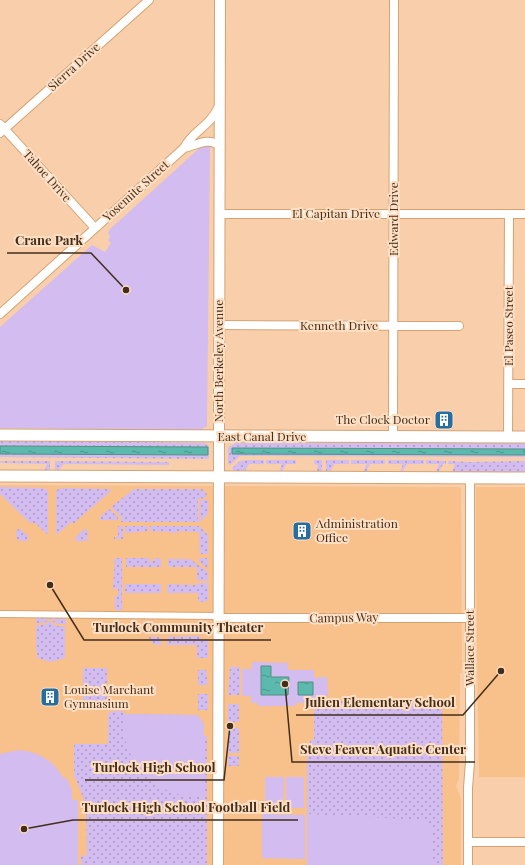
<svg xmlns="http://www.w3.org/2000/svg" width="525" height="865" font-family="'Playfair Display',serif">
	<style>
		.built { fill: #f8c08b }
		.grass { fill: url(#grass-dots) }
		.green { fill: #d2bcf0 }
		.water { fill: url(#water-ripples); stroke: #548f81 }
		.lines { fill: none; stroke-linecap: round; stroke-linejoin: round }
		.pedestrian-casing { stroke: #d4a374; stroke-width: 8 }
		.minor-casing { stroke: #d4a374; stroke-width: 10 }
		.tertiary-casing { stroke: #d4a374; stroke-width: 12 }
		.secondary-casing { stroke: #d4a374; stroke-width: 13 }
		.pedestrian { stroke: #fff; stroke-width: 6 }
		.minor { stroke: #fff; stroke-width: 8 }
		.tertiary { stroke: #fff; stroke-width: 10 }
		.secondary { stroke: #fff; stroke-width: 11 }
		.labels { text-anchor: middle; stroke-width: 4; stroke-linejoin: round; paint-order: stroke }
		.street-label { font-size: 12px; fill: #422e1b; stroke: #fedfc3 }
		.poi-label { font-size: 12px; fill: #422e1b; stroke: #fedfc3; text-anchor: start }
		.leader { fill: none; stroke: #422e1b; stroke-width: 1.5 }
		.callout-dot { fill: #422e1b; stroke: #fedfc3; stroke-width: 1.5 }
		.callout-label { font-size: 13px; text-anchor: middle; font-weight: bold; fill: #422e1b; stroke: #fedfc3; stroke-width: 4; stroke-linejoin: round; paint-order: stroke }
	</style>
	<defs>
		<pattern id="grass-dots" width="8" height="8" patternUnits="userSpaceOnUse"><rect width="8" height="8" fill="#d2bcf0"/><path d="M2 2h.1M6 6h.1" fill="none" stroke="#ac99c2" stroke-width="1.8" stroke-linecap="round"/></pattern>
		<pattern id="water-ripples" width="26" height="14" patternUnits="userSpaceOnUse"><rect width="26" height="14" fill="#5bb9ad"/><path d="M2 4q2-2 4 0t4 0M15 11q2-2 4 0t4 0" fill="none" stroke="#4d978c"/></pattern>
	</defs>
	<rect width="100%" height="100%" fill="#f8cfaa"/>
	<path class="built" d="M0,485L458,487L461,488L462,673H460L459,779L456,786L461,798V865H0Z
		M476,487H525V777H479L476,579Z"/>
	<path class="grass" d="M0,440L205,443L209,446V459L0,457V454L208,455V447L0,446Z
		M235,443H525V449L232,448V454L525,455V457L240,456L230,465L228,463V448Z
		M247,460H264V464H249L244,473L235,472L232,468L240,461Z
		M266,460H296V464H286L282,472H279L282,464H266Z
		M314,460H322V472L317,471L318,465L314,464Z
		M326,460H349V464H334L330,472H326Z
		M351,460H385V464H370L366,472H363L367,464H351Z
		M388,460H424V464H407L402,472H400L403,464H388Z
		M426,460L446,461V464H443L439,472H436L439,464H426Z
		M0,461H50V471L44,470L47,464L0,463Z
		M55,461L169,462V465L64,464L58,471H55Z
		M448,461L470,462L525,461V472H452L455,464H448Z
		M0,487L42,488L48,490V535L35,523H30L0,494Z
		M63,488L109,489L111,491L74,523H70L56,535V490Z
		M134,489H202L208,495H206V498L198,499V522H121V517L111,507Z
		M200,500H208V514L199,523Z
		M109,509L118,517V520H100V517Z
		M118,526H123V539H114V537H118Z
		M125,526H148V531L125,533Z
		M150,526H199L208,535V554H200L199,532L177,531V533H172L171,532L150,531Z
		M19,528L28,536V541L17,540L16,532Z
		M84,529L88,531L87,541H76L75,538Z
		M115,558H122V610H115V596H118V589H113Z
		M126,558H149V561H154V558L161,559V567H126Z
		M199,558H208V569L199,561Z
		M168,559H190L208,572V581L197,580V567H168Z
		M197,583H208V601L198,602V593H167L168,584L197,585Z
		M125,584H161V593H125Z
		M36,618L66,619V624H57L50,619L44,623H36Z
		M50,621L56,626H65V658L51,662L37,658V650H36V625H44Z
		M198,636L201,637V640H208V658H197V645H167V637Z
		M149,637H161V645H155L149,640Z
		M230,667H240V695H228Z
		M83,668H107V707H86L83,700Z
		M198,670H206L208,685H198Z
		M198,694H208V710H198Z
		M331,701H438L442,709L443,865H307V745L310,744V740H314V709H325Z
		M228,704H239V722H228Z
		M111,711H124V714L197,715L202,720L204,736H207V865H81V856L87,855L86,805L74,775V744H108V713H111Z
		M228,728H239V753H228Z
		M228,756H239V766H228Z"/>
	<path class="green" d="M203,145H209L210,148L207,426L199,431L0,428V327L92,245L105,252L111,243L108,240L110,237L108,233L109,230Z
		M252,662L288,663V670H314V678L327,677L328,696H318V703H295V706H258V703H251V696H242V669H252Z
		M124,714L197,715L204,724L203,796C156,800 119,761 124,714Z
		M19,750C39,752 54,761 64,779L67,778L72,791V800H78V865H0V754Z
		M265,777H284L283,808H265Z
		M286,777H304V808H286Z
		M262,814L305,815V859L262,858Z
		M307,814L425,820L433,827V865H307Z"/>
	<path class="water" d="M0,446L208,447V455L0,454Z
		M232,448L525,449V455L232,454Z
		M261,666H271V677H289L288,695H261Z
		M298,682H313V695H298Z"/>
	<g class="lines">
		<defs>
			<path id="pedestrian" d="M0,614L219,616"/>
			<path id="minor" d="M0,124L95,228
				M0,133L149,0
				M184,148C195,146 209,136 219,146
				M219,214H525
				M0,314L184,148C193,130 209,128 219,106
				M219,325L459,326
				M509,384H525
				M393,437L394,0
				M508,437L509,214
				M219,618H470
				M468,842H525
				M468,865V788L470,762V478"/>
			<path id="tertiary" d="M218,865L220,0"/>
			<path id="secondary" d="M0,435L525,437
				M0,476L525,478"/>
		</defs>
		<use href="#pedestrian" class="pedestrian-casing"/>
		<use href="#minor" class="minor-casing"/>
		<use href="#tertiary" class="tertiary-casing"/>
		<use href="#secondary" class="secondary-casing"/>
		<use href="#pedestrian" class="pedestrian"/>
		<use href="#minor" class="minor"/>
		<use href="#tertiary" class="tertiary"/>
		<use href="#secondary" class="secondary"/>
	</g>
	<defs>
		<symbol id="building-square" viewBox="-11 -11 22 22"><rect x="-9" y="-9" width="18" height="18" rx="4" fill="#266ea2" stroke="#fedfc3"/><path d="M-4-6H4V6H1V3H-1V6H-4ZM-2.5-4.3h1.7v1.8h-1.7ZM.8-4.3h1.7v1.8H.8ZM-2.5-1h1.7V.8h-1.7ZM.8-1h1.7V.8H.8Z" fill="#fff"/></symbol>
	</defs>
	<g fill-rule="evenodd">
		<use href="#building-square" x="433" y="409" width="22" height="22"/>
		<use href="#building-square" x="291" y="520" width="22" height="22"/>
		<use href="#building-square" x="39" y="686" width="22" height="22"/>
	</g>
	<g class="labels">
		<g class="street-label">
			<text transform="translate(74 67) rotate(-42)" y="4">Sierra Drive</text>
			<text transform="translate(47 176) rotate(48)" y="4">Tahoe Drive</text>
			<text transform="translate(136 191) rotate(-42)" y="4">Yosemite Street</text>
			<text x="336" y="218">El Capitan Drive</text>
			<text transform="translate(394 219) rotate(-90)" y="4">Edward Drive</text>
			<text x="339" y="330">Kenneth Drive</text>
			<text transform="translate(509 326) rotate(-90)" y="4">El Paseo Street</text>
			<text transform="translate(219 361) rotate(-90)" y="4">North Berkeley Avenue</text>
			<text x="262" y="441">East Canal Drive</text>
			<text transform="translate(344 618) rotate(-1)" y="4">Campus Way</text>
			<text transform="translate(470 648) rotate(-90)" y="4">Wallace Street</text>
		</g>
		<g class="poi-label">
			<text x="430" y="424" text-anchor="end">The Clock Doctor</text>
			<text x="316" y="528">Administration<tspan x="316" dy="14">Office</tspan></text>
			<text x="64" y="694">Louise Marchant<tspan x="64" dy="14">Gymnasium</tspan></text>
		</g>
	</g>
	<path class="leader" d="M126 290L91 253H7M50 585L84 640H271M501 671L463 715H296M285 684L292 762H475M230 726L224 780H85M24 829L73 820H298"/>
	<g class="callout-dot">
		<circle cx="126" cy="290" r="4"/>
		<circle cx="50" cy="585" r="4"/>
		<circle cx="501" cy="671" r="4"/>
		<circle cx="285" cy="684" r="4"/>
		<circle cx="230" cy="726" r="4"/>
		<circle cx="24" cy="829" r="4"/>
	</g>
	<g class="callout-label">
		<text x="49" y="245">Crane Park</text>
		<text x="178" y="632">Turlock Community Theater</text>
		<text x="380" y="707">Julien Elementary School</text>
		<text x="383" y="754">Steve Feaver Aquatic Center</text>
		<text x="154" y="772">Turlock High School</text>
		<text x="186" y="812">Turlock High School Football Field</text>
	</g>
</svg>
